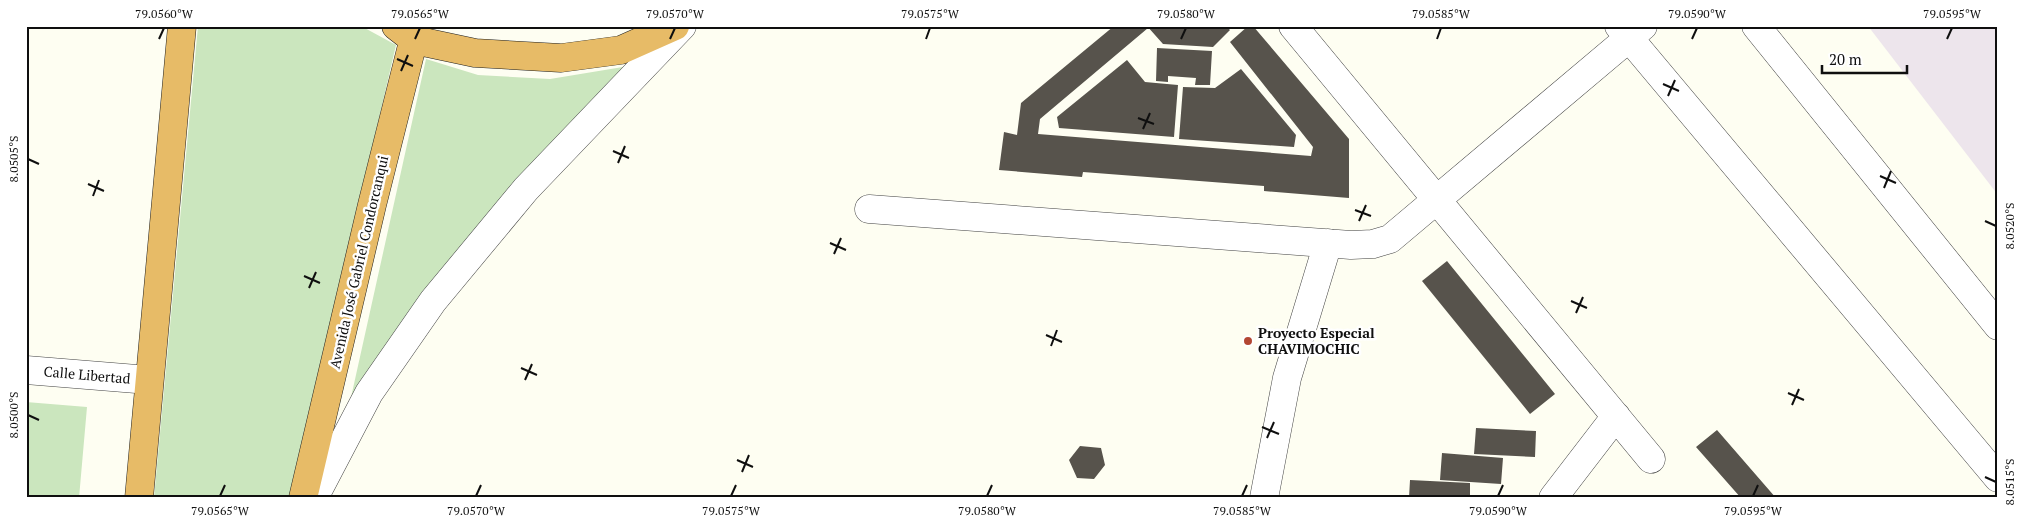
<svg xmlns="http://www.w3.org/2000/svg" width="2024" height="524" font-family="'PT Serif',serif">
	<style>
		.industrial { fill: #ede5ec }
		.green { fill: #cbe6be }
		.building { fill: #57534c }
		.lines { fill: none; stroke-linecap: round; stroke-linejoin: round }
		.minor-casing { stroke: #424242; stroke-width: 29 }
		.highway-casing { stroke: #202020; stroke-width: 29 }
		.minor { stroke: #fff; stroke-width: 28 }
		.highway { stroke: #e7bb67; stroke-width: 28 }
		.ticks { fill: none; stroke: #0f0f0f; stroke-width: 2 }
		.poi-dot { fill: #b34733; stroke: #fff; stroke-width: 2 }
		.labels { text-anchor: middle; stroke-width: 5; stroke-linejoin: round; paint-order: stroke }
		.street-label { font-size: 14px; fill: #0f0f0f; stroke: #fff }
		.poi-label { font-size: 14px; font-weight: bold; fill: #0f0f0f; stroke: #fff; text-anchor: start }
		.neatline { fill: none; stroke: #0f0f0f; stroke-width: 2 }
		.ticks-label { font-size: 12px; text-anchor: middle; fill: #0f0f0f }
	</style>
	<rect width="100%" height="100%" fill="#fefef2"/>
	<path class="industrial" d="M1868,26H1998V195Z"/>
	<path class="green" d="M198,26H361L396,45L291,498H154Z
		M426,59L478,75L550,79L629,66L348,411Z
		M26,402L87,407L79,498H26Z"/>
	<path class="building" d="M1114,26H1146L1148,28L1040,119L1038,134L1311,156L1313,147L1230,42L1248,26H1253L1349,139V198L1264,191V186L1083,172L1082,177L999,170L1004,132L1017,135L1021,103Z
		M1147,26H1226L1230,30L1213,47L1163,44Z
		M1157,48L1212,51L1210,85H1195L1196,78L1168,76V82L1156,81Z
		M1127,60L1145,82L1178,85L1174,137L1059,128L1057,117Z
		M1241,69L1296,135L1294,147L1179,139L1183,87L1215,88Z
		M1447,261L1555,394L1530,414L1422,281Z
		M1476,428L1536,431L1535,457L1474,454Z
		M1717,430L1776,498H1741L1696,447Z
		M1080,446L1101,448L1105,465L1094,479L1077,478L1069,460Z
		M1442,453L1503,458L1501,484L1440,480Z
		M1410,480L1470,483V498H1409Z"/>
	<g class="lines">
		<defs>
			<path id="minor" d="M1293,26L1651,459
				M1619,26L1998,478
				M1756,26L1998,326
				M869,209L1351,245L1373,244L1390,239L1643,26
				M26,370L149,380
				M314,498L369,393L433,301L526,189L682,26
				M1264,498L1287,378L1328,243
				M1553,498L1616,416"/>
			<path id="highway" d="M396,26L414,40L475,53L561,58L621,50L675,26
				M139,498L182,26
				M303,498L372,205L417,26"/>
		</defs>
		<use href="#minor" class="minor-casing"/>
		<use href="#highway" class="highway-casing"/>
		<use href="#minor" class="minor"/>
		<use href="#highway" class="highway"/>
	</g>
	<path class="ticks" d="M159,39L164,28M415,39L420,28M670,39L675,28M926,39L930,28M1181,39L1186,28M1437,39L1441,28M1692,39L1697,28M1947,39L1952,28M397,59L413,66M401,71L408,55M1663,84L1679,91M1668,96L1675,80M1138,118L1154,124M1143,129L1150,113M613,151L629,158M28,159L39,164M618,163L625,146M1880,176L1896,183M88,184L104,191M1884,188L1891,171M93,196L99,180M1355,210L1371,216M1359,221L1366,205M1985,221L1996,226M830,243L846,250M834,254L841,238M304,276L320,283M309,288L316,272M1571,301L1587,308M1576,313L1583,297M1046,335L1062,342M1051,346L1057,330M521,368L537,375M525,380L532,364M1788,393L1804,400M1792,405L1799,389M28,415L39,420M1262,427L1279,434M1267,438L1274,422M737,460L753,467M742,472L749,455M1985,477L1996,482M220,496L225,485M476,496L481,485M731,496L736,485M987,496L992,485M1242,496L1247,485M1498,496L1503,485M1753,496L1758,485"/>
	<circle class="poi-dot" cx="1248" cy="341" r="5"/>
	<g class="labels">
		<g class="street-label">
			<text transform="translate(359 262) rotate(-77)" y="5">Avenida José Gabriel Condorcanqui</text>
			<text transform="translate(87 375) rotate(5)" y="5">Calle Libertad</text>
		</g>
		<g class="poi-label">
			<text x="1258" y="338">Proyecto Especial<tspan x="1258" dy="16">CHAVIMOCHIC</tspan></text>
		</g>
	</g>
	<rect width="2024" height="524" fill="none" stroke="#ffffff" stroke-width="55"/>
	<path d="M1822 65v8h85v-8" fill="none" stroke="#0f0f0f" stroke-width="2.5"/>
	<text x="1829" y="65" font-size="15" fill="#0f0f0f" stroke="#ffffff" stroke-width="4" paint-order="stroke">20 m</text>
	<rect x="28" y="28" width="1968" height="468" class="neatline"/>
	<g class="ticks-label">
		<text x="164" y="18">79.0560°W</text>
		<text x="420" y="18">79.0565°W</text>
		<text x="675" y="18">79.0570°W</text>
		<text x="930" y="18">79.0575°W</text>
		<text x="1186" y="18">79.0580°W</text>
		<text x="1441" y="18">79.0585°W</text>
		<text x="1697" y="18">79.0590°W</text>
		<text x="1952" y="18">79.0595°W</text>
		<text transform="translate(14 159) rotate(-90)" y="4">8.0505°S</text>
		<text transform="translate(2010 226) rotate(-90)" y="4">8.0520°S</text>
		<text transform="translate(14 415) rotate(-90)" y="4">8.0500°S</text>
		<text transform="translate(2010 482) rotate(-90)" y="4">8.0515°S</text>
		<text x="220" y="515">79.0565°W</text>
		<text x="476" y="515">79.0570°W</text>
		<text x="731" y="515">79.0575°W</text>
		<text x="987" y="515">79.0580°W</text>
		<text x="1242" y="515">79.0585°W</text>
		<text x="1498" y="515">79.0590°W</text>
		<text x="1753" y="515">79.0595°W</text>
	</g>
</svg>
